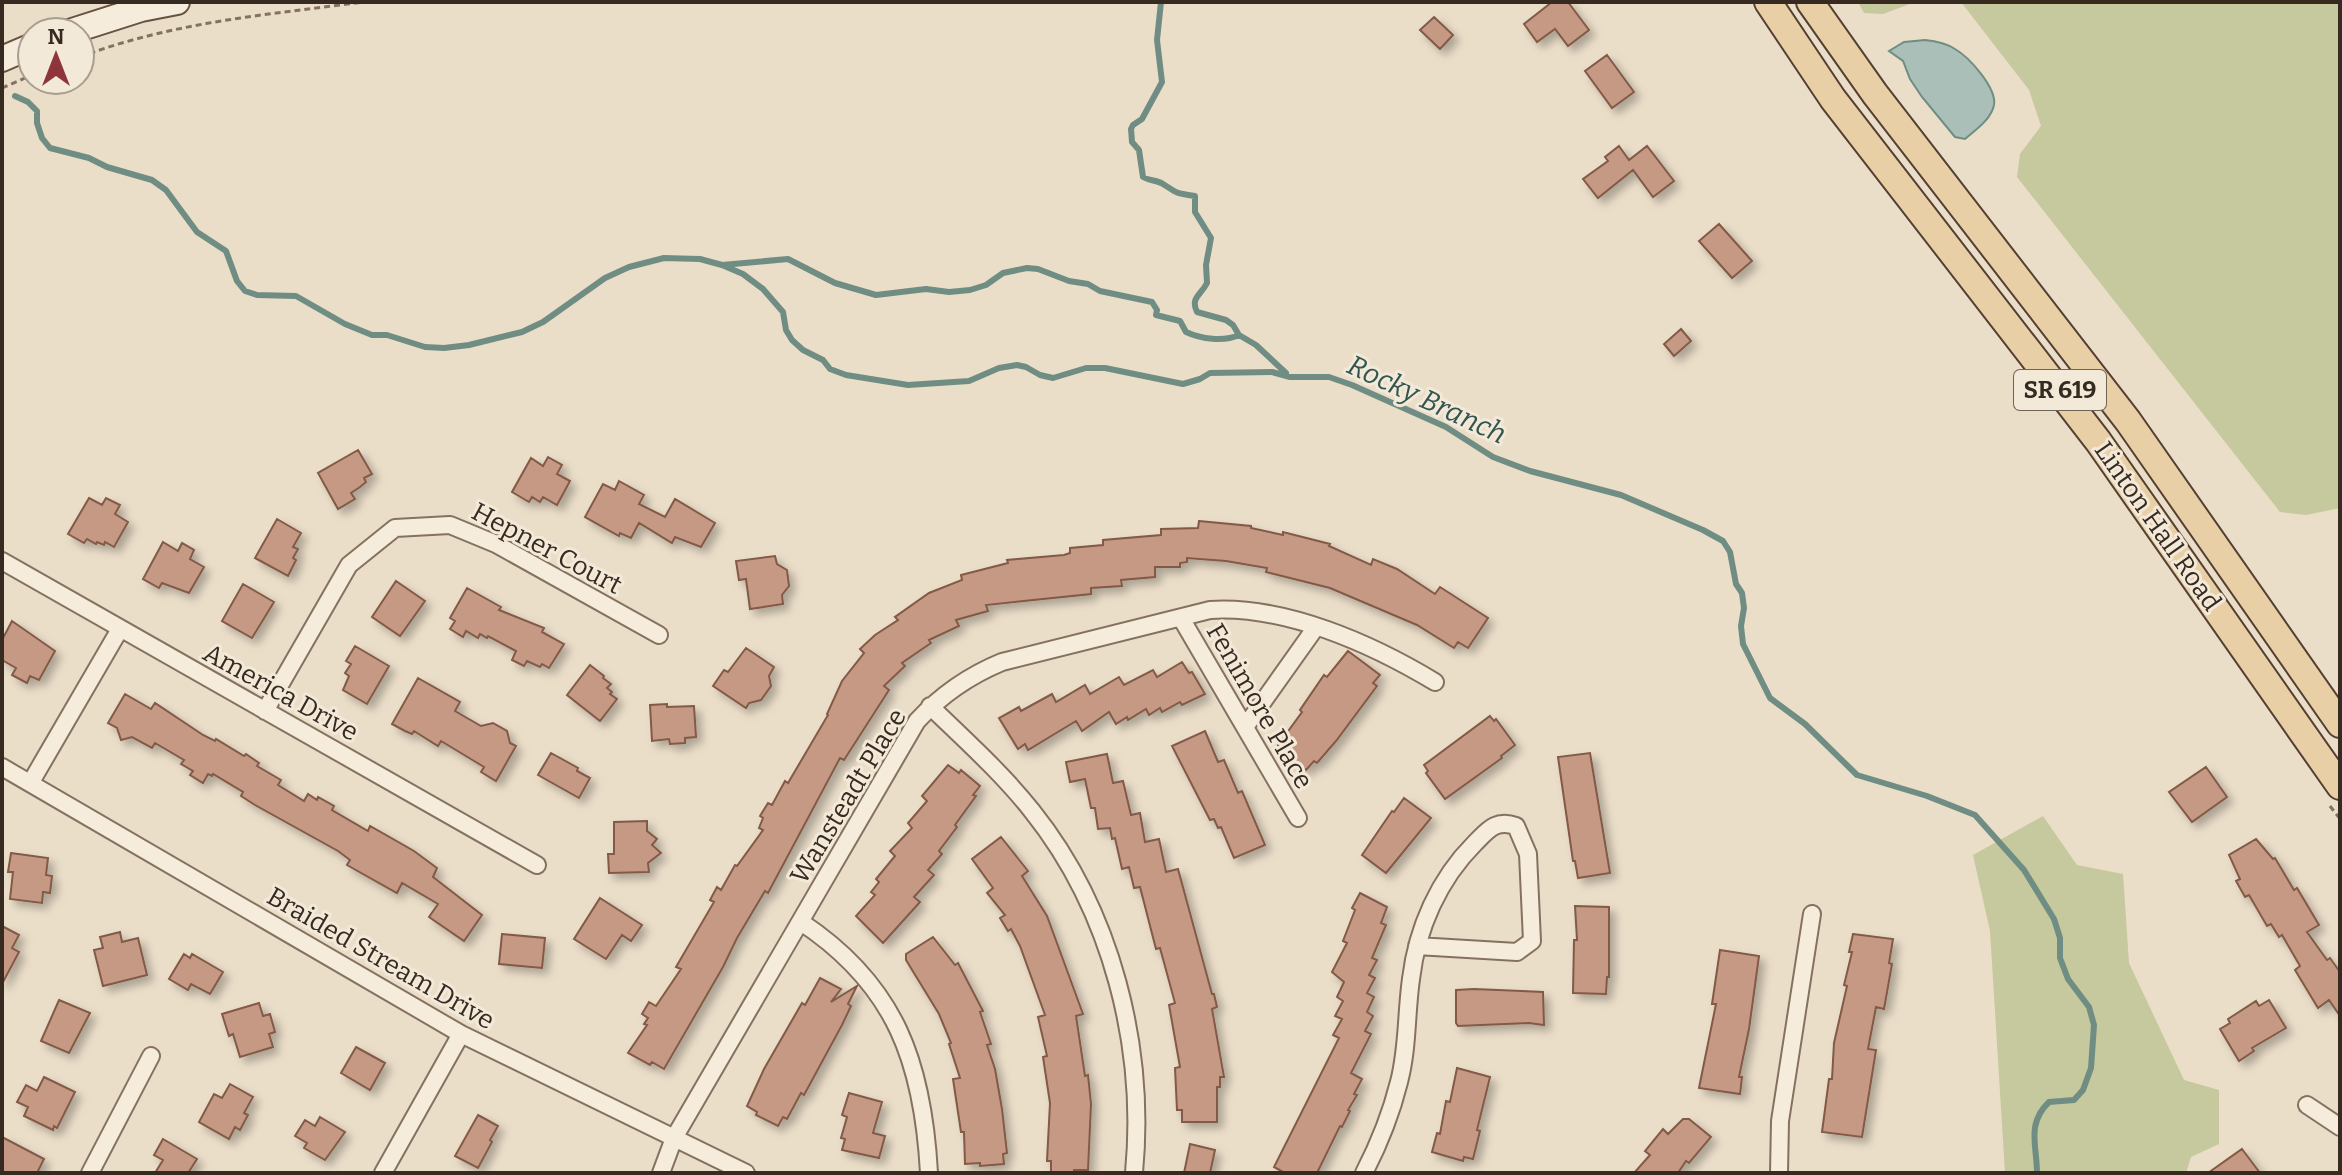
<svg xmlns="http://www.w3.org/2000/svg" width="2342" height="1175" font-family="Bitter,serif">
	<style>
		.green { fill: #c6c89e }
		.water { fill: #a9bfb7; stroke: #708d84; stroke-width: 2 }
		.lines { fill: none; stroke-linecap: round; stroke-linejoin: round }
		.stream { stroke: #708d84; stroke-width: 6 }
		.building { fill: #c59983; stroke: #825a47; stroke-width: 2; filter: url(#shadow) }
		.minor-casing { stroke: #85715f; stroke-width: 20 }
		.secondary-casing { stroke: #675242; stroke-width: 28 }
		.primary-casing { stroke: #544033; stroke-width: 30 }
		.path { stroke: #85715f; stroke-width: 3; stroke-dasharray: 6 4; stroke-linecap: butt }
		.minor { stroke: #f6ecdc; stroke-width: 16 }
		.secondary { stroke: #f6ecdc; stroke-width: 24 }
		.primary { stroke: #e9cfa5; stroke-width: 26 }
		.labels { text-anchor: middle; stroke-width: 6; stroke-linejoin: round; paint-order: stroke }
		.shield { fill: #f3e9d8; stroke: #6f6358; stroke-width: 2 }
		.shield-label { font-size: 24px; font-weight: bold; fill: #372a21 }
		.street-label { font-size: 26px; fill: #372a21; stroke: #f3e9d8 }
		.water-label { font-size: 28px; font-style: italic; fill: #325550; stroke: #f3e9d8 }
	</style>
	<defs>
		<filter id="shadow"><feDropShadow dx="5.5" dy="5.5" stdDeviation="4" flood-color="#0004"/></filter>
	</defs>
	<rect width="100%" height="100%" fill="#ebdec9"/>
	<path class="green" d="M1858,2H1915L1883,14L1864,13Z
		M1961,2H2340V508L2306,515L2280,512L2017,177L2020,154L2041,126L2029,90Z
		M2043,816L2077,865L2123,874L2129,963L2184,1080L2219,1090V1144L2191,1157L2186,1173H2005L1990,931L1973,855Z"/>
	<path class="water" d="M1925,40C1935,41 1946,43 1955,49C1969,57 1997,88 1994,105C1991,120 1975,130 1965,139L1955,137L1922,97L1910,79L1903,61L1889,51L1904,42Z"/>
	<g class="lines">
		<path class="stream" d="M1161,2L1157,40L1162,82L1142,119L1133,125L1131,129L1132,142L1139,150L1143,177C1150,181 1157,180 1163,184C1182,196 1174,192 1195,196V212L1211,238L1206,265L1207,283C1201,295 1190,298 1197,312L1226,320L1233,325L1239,335L1256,345L1286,373
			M15,96L28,102L37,111V123L42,138L50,148L89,158L107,167L152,180L166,190L197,232L226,251L237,281L245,291L257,295L296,296L345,324L372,335H387L425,347L444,348L469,345L522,332L543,322L605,278L629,267L664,258L700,259L722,265L743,274L763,289L783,312L786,330L792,340L803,350L823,360L830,369L846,375L908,385L969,381L999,368L1017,365L1026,367L1040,375L1053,378L1086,368H1105L1183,384L1200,379L1210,373L1272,372L1290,377H1329L1352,385L1446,427L1493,457L1530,471L1621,495L1703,530L1723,541L1730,552L1736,584L1742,593L1744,608L1741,626L1743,644L1770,698L1805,724L1857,775L1927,796L1975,815L2024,870L2054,919L2060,938V958L2068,979L2089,1007L2094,1025L2091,1068L2083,1090L2074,1100L2049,1102C2026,1124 2037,1146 2037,1173
			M722,265L788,259L835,283L876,295L926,289L949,292L970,290L986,285L1003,273L1027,268L1038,269L1069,281L1088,284L1100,291L1152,302L1157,310L1156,315L1180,321L1186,332C1201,339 1224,342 1239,335"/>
	</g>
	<path class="building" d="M1552,2H1568L1589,30L1568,46L1555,29L1537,42L1524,24Z
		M1434,17L1453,35L1440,49L1420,30Z
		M1607,55L1634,92L1612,108L1585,71Z
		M1619,146L1629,160L1647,146L1674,181L1653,197L1633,170L1598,198L1583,179L1608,161L1605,157Z
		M1719,224L1752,261L1732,278L1699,241Z
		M1681,329L1691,341L1674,356L1664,344Z
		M358,450L372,474L364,478L366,482L360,487L351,493L355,499L338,509L318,473Z
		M548,457L562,465L557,474L570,481L557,505L543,497L540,502L532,497L529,502L512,492L531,458L543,466Z
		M619,481L644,495L639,504L665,517L675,499L715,523L701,547L675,537L672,543L639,523L631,538L620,533L619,536L585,517L603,484L615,490Z
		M89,498L102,505L106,498L120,505L115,514L128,522L114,547L105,542L104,545L97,542L96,544L87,539L84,543L68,534Z
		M277,519L301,533L293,547L298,549L293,558L296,560L288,576L255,558Z
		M1199,521L1251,526V528L1283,535V532L1330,544L1329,546L1371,565L1373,559L1397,569L1435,594L1440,587L1488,618L1468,648L1458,642L1454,648L1417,625L1330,588L1266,572L1267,568L1226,561L1187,558V562L1180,563V567H1155V577L1121,580L1122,586L1091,588V594L986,605L988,611L956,620L959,626L929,640L931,643L902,663L905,666L884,686L889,690L844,760L840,758L768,893L765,891L737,938L723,967L664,1069L652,1062L650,1065L628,1053L647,1025L644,1024L648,1018L642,1014L649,1002L656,1006L681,969L676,967L714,902L710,900L717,887L721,890L735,865L737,866L763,830L759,828L763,818L760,816L768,803L772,805L785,781L788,783L828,715L827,714L842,681L864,653L860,649L875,635L898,620L895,617L929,593L962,580L961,575L1008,563L1007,560L1064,555L1070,553V548L1103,545V540L1161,535V529L1198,528Z
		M163,542L178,551L182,543L194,550L190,559L204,567L189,593L162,583L159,588L143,579Z
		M775,556L777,564L787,570L789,586L782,595L783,604L750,609L746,579L739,580L736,561Z
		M396,581L425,601L400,636L372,617Z
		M243,584L274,602L252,638L222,621Z
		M467,588L501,607L499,610L544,628L542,632L564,644L549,668L542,664L540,667L527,661L524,666L512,660L516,651L488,636L487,638L480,634L478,638L466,631L463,637L450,629L455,621L450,618Z
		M12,621L55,651L39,680L30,676L27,683L12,675L16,668L2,660V640Z
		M355,646L389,666L367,704L343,690L349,676L345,673L351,664L346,661Z
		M746,648L774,667L769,676L771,686L761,700L749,703L746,708L713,686L724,670L728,672Z
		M1348,651L1380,675L1373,683L1377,686L1336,741L1317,763L1314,761L1306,770L1285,755L1287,752L1278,745L1302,712L1300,710L1324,675L1327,677Z
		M1182,662L1189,673L1192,672L1205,694L1182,705L1180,702L1162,712L1160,708L1149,715L1146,709L1128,720L1127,717L1116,724L1109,712L1082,731L1076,721L1028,750L1025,744L1018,749L999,718L1019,707L1021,711L1052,694L1056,702L1085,685L1090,694L1119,677L1124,685L1153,670L1157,677Z
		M590,665L604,676L603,678L611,684L607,688L612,692L610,694L617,699L600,721L567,695Z
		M418,678L460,702L455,711L481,726L493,723L507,731L510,743L516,746L496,781L481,772L484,767L441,741L438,746L414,731L412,734L405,731L392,724Z
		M125,694L151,709L155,703L203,735L215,741L216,739L244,756L246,754L259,763L257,766L281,780L278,785L304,801L308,794L317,800L318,797L334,806L332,810L368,831L370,826L414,851L437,868L433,877L482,915L464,941L429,917L438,904L402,883L397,893L354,869L347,865L350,860L338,851L255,805L241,796L243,792L213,774L212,776L208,774L203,783L190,775L193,771L181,764L184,760L155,743L152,748L132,737L121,740L117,728L108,723Z
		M667,704V707L694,706L696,737L685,738V743L670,744L669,739L652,741L650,705Z
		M1490,716L1494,721L1496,719L1515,745L1501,756L1502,758L1445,799L1426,773L1428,771L1424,765Z
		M1205,731L1218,762L1224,760L1238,793L1242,791L1265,845L1234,858L1221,827L1218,828L1214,819L1210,820L1172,746Z
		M551,753L578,768L577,771L590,778L579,798L538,775Z
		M1590,753L1610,873L1578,878L1575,861H1573L1558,757Z
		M1107,754L1113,783L1123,781L1131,815L1140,813L1145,842L1159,839L1166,872L1178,869L1212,994H1214L1217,1007L1212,1009L1224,1077H1220V1087H1217V1122H1182V1110H1177L1175,1068L1180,1067L1169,1005L1175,1003L1160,948L1156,949L1140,887L1134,888L1129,867L1122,869L1115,838L1112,839L1110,828L1098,829L1095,808H1091L1085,779L1070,782L1066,762Z
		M948,765L959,773L961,770L980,786L973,795L976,796L955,825L957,827L939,851L942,854L928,870L934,875L914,897L920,902L883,943L856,916L875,895L871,892L879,882L876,879L895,856L890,851L912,828L908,823L927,801L922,796Z
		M2206,767L2227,797L2192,822L2169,792Z
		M1404,798L1431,818L1386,873L1362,855L1392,811L1394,812Z
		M647,821V831L657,839L652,845L661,853L648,863L649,872L609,873L608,854H614V822Z
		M1001,837L1028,871L1022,876L1047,916L1083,1014L1076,1016L1085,1076L1088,1075L1091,1104L1088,1170H1074V1173L1051,1172V1161H1047L1050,1103L1043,1057L1047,1056L1038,1017L1045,1015L1020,946L1011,929L1008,931L1000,918L1005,915L987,893L993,888L972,859Z
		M2256,839L2273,859L2275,858L2294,890L2297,888L2319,925L2307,932L2327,960L2330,958L2340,972V1016L2329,1000L2318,1008L2295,970L2300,966L2282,935L2279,937L2271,924L2267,926L2249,895L2245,897L2236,881L2240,879L2229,855Z
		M11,853L48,858L46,875L52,876L50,893L43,892L42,903L10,899L13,872H8Z
		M1360,893L1387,907L1381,923L1386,925L1372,958L1377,960L1369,975L1375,978L1367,993L1374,997L1367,1012L1373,1016L1365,1031L1371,1034L1351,1073L1362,1079L1354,1094L1357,1095L1348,1110L1350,1111L1342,1127L1340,1126L1317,1173H1285L1274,1167L1339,1038L1333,1035L1342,1019L1335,1016L1343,1001L1337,997L1344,982L1332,972L1347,943L1343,941L1355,910L1352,908Z
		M600,898L642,925L631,941L622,935L606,959L574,939Z
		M1575,906L1609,907V977H1607L1606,994L1573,993L1574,940H1577Z
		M2,926L19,935L12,948L19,952L2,984Z
		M120,932L122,942L138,938L147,975L103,986L94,950L103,948L100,937Z
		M502,934L545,938L542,968L499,964Z
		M1853,934L1893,939L1889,963L1892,964L1884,1009L1876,1007L1868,1049L1876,1050L1862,1137L1822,1132L1829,1079H1832L1834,1043L1847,986L1844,985L1852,952H1849Z
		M933,937L955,965L958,963L983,1011L980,1012L991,1044L987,1045L995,1069L1002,1109L1007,1153L1003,1154L1004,1164L980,1166V1163L965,1164L964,1132H961L953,1079L960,1078L949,1044L951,1043L939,1014L906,960V954Z
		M1720,950L1759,956L1749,1029L1739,1077H1742L1740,1094L1699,1088L1716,1004H1712Z
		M184,954L190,958L192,954L223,972L210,994L191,984L188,990L169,979Z
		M820,978L841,989L831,1002L857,986L848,1004L851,1006L842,1025L804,1095L801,1093L787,1119L783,1117L778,1126L756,1115L757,1112L747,1106L764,1069L802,1003L805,1005Z
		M1474,989L1543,992L1544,1025L1529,1023L1458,1026L1456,1023V990Z
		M59,1000L90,1013L69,1053L41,1041Z
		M2269,1000L2286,1028L2252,1048L2254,1051L2239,1061L2220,1029L2230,1023L2228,1019L2256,1001L2259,1006Z
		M259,1003L263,1016L270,1014L275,1032L269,1034L273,1047L240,1057L233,1034L229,1036L222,1014Z
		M356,1047L385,1063L370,1090L341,1073Z
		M1457,1068L1490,1077L1477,1130L1480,1131L1473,1159L1464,1157L1463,1161L1432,1152L1437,1133L1440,1134L1446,1101L1450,1102Z
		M44,1077L75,1092L57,1128L54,1126L53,1130L24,1116L28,1107L17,1102L26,1085L37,1091Z
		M230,1084L253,1097L244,1113L248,1115L240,1130L235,1127L229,1139L199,1122L214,1094L222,1098Z
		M849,1093L882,1102L873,1133L885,1136L879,1158L842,1150L845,1139L841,1138L847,1117L842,1115Z
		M478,1115L498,1126L490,1140L492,1142L478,1168L455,1156Z
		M320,1117L345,1132L325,1160L304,1148L307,1143L295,1136L305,1120L315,1126Z
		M1683,1119H1689L1711,1137L1689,1163L1686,1161L1678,1173H1634L1650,1155L1645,1151L1663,1129L1668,1134Z
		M2,1137L44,1159L37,1173H2Z
		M163,1139L197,1159L188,1173H155L163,1160L154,1155Z
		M1190,1144L1215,1150L1210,1173H1184Z
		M2242,1149L2260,1173H2208Z"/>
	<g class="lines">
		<defs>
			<path id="minor" d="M2,561L537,865
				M1181,618L1298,818
				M930,706C965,740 1002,773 1032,811C1112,911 1146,1047 1134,1173
				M265,711L349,565L395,528L450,525L496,544L659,635
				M1245,727L1316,627
				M2,767L461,1034L746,1173
				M31,782L120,629
				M801,922C896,985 923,1063 929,1173
				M2307,1105L2340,1127
				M90,1173L151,1056
				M383,1173L461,1034
				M661,1173L674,1138L917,721C942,694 968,676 1002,662L1210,610C1285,605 1372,644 1435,682
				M1364,1173C1379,1144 1391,1114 1399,1082C1408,1048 1406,1014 1411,979C1417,928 1439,879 1475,843C1488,830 1496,819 1516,826L1528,854L1532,941L1517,952L1417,946
				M1779,1173L1780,1121L1812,914"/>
			<path id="secondary" d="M69,32L141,9L177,2
				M2,59L32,46"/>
			<path id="primary" d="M1768,2L1833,99L2098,441L2340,786
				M1810,2L1875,94L2128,421L2340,724"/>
		</defs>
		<use href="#minor" class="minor-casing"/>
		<use href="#secondary" class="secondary-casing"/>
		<use href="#primary" class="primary-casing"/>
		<path class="path" d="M80,57C173,22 265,15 363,2
			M2,88L32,75
			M2330,806L2340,819"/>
		<use href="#minor" class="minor"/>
		<use href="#secondary" class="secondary"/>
		<use href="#primary" class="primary"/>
	</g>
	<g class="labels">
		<rect class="shield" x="2014" y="370" width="92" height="40" rx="6"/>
		<g class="shield-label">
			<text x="2060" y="398">SR 619</text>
		</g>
		<g class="street-label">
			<text transform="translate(2158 526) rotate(55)" y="9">Linton Hall Road</text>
			<text transform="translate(547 548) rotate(28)" y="9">Hepner Court</text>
			<text transform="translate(281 692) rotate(29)" y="9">America Drive</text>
			<text transform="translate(1260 706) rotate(60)" y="9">Fenimore Place</text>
			<text transform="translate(848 796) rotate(-59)" y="9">Wansteadt Place</text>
			<text transform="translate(381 958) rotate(30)" y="9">Braided Stream Drive</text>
		</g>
		<g class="water-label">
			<text transform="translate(1427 399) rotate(25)" y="10">Rocky Branch</text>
		</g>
	</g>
	<rect width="2342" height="1175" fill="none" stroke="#372a21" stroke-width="8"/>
	<g transform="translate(56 56)"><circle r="38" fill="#f3e9d8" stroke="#a89d8f" stroke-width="2"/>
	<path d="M0-6L14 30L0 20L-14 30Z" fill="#8e353c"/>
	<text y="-12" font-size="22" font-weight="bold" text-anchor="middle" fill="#372a21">N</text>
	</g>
</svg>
